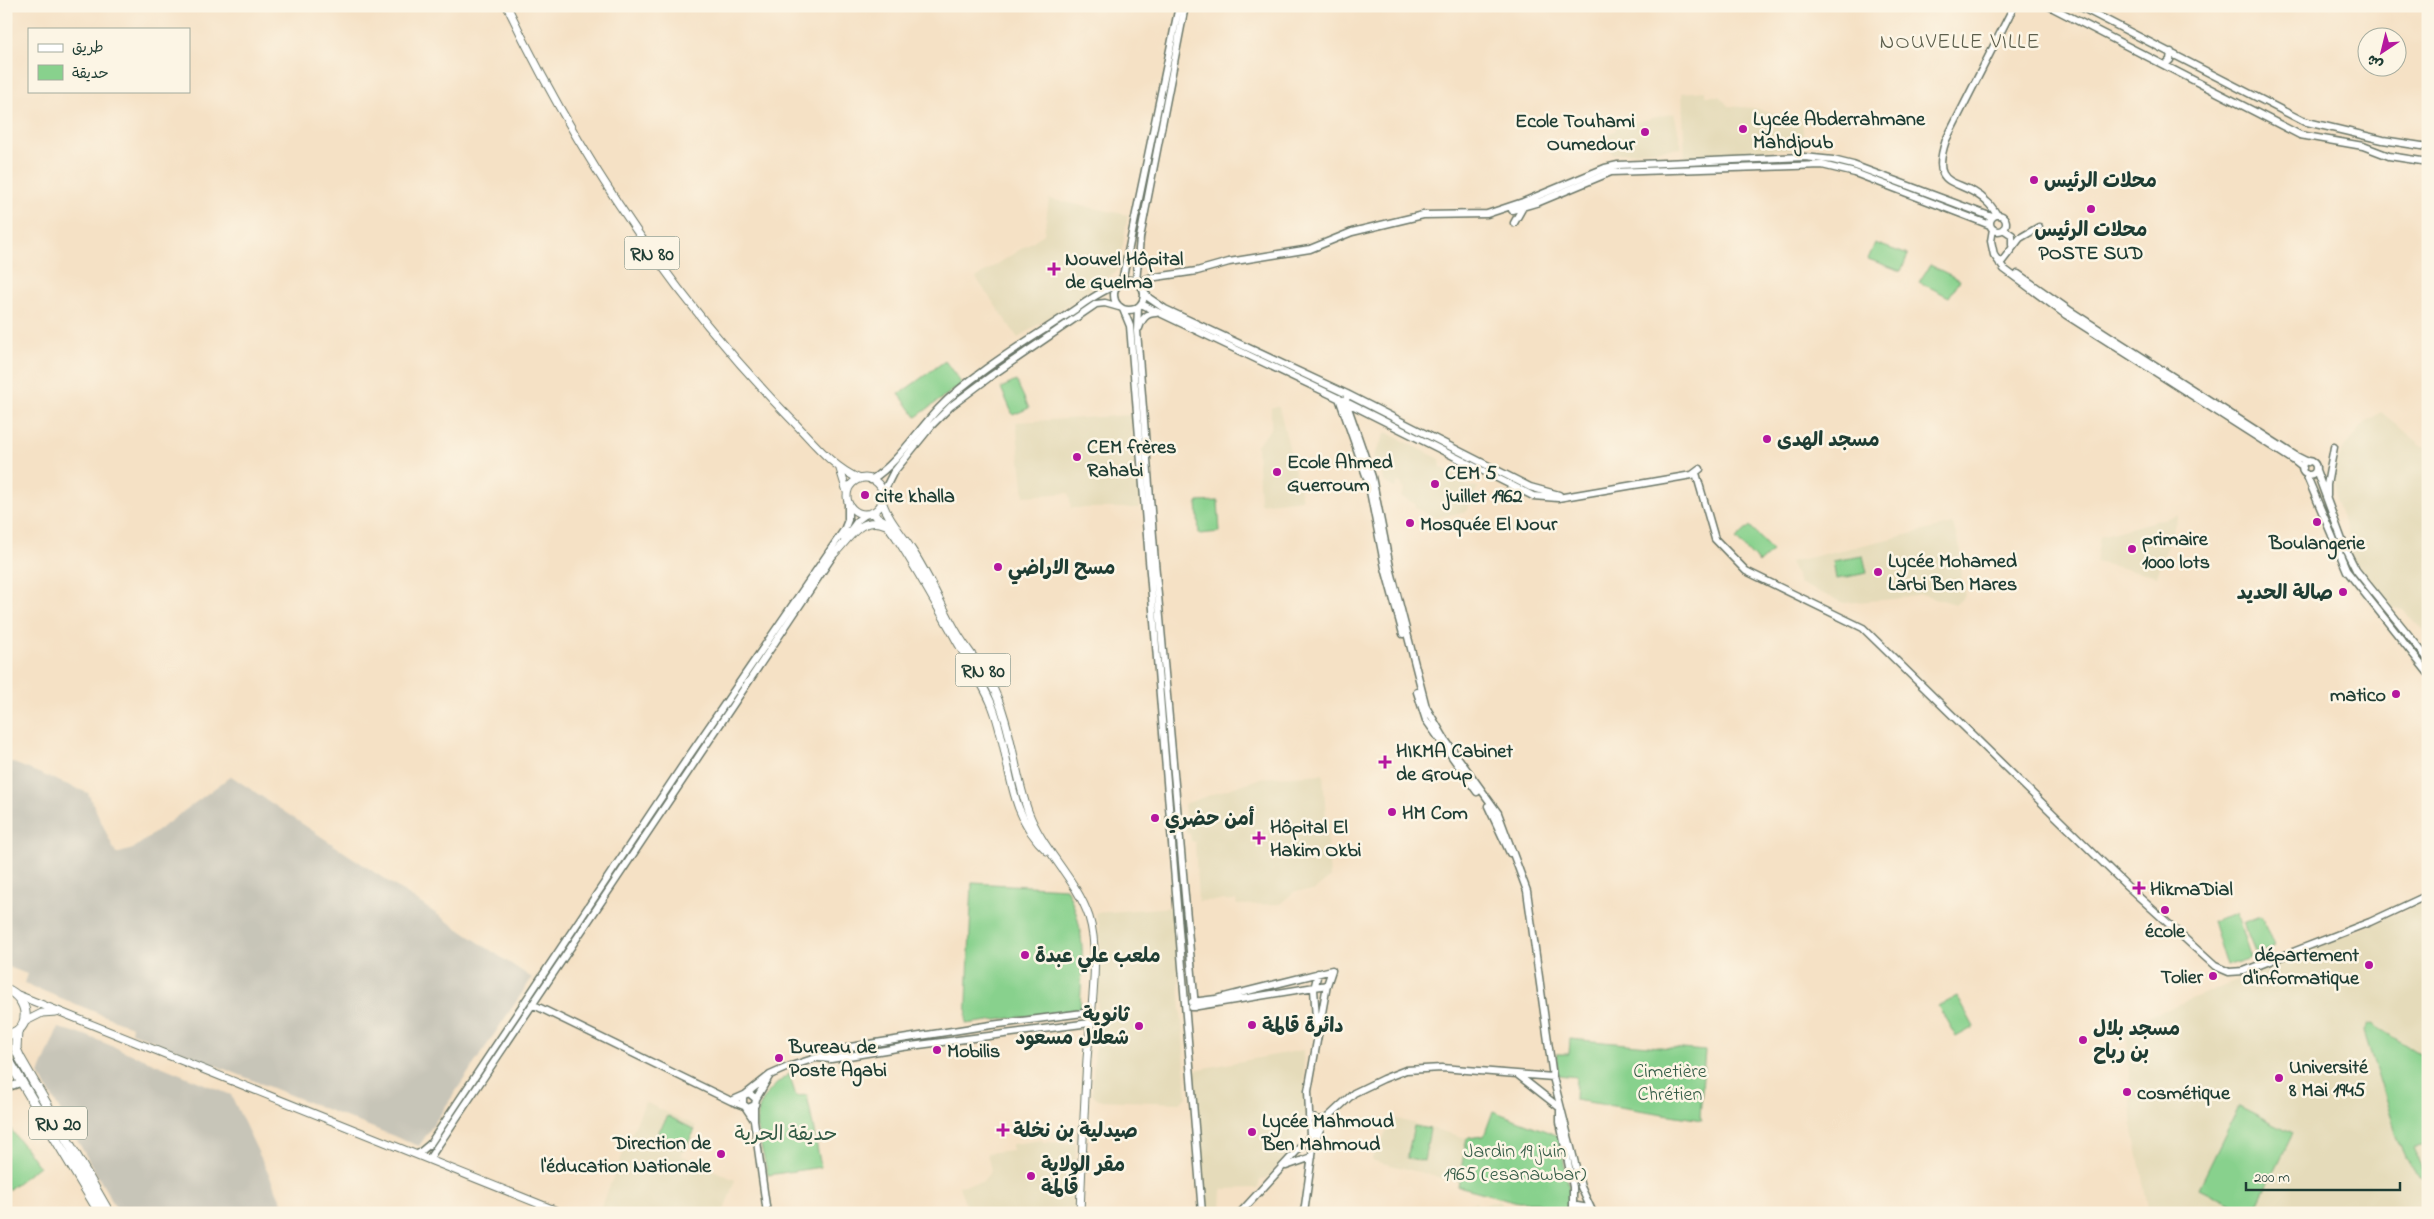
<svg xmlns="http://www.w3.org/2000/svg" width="2434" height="1219" font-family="'Indie Flower','Playpen Sans Arabic',sans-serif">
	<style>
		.built { fill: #e5dbba }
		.industrial { fill: #c7c5b8 }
		.green { fill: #88d18d; stroke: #548760 }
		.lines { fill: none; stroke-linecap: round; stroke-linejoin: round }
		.secondary-casing { stroke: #6a7667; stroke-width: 9 }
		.primary-casing { stroke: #6a7667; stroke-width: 9 }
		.highway-casing { stroke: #6a7667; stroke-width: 11 }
		.secondary { stroke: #fff; stroke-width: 6 }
		.primary { stroke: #fff; stroke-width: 7 }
		.highway { stroke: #fff; stroke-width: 9 }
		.poi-dot { fill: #b5179e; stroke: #fcf5e5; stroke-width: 2 }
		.labels { text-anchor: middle; stroke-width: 5; stroke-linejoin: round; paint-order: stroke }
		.shield { fill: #fcf5e5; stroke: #617469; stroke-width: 1 }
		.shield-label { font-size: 19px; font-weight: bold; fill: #1f3d34 }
		.poi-label { font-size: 20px; font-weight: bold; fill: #1f3d34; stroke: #fcf5e5; text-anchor: start }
		.park-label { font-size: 20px; fill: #345b46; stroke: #fcf5e5 }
		.quarter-label { font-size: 22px; letter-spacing: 1px; fill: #5c5e4c; stroke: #fcf5e5 }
	</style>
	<rect width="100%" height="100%" fill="#fcf5e5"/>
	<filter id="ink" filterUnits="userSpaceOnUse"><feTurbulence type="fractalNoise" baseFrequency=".02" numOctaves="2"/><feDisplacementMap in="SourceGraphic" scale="10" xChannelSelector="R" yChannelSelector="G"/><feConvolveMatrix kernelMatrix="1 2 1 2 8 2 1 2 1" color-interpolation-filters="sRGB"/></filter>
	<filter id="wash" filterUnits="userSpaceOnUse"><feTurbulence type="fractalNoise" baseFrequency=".0096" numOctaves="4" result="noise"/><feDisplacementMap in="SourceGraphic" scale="20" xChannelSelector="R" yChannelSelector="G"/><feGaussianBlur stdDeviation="1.12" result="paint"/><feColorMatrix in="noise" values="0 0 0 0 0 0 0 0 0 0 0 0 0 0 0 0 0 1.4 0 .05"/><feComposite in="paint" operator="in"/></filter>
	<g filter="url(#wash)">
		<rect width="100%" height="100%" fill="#f5e1c5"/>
		<path class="built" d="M1706,91V96H1720L1728,106L1753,108L1802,119L1804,149L1758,150V152L1685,157L1682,93Z
			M1674,113L1682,148L1612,154L1608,134L1616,130L1615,127Z
			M1049,199L1128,215L1119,267L1117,271L1018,338L976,278L1044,234Z
			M1271,407H1279L1302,499L1260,504L1257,445L1271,429Z
			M2381,412L2423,446H2428V649L2424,643V630L2403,610L2390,607L2361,572L2349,550L2353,547L2335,499L2336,465L2345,446L2367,421Z
			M1130,415L1140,508H1071L1069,493L1024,496L1016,422Z
			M1386,432L1440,459L1441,467L1464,479L1466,486L1478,487L1466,511L1436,518L1415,508L1416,504L1401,497L1404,489L1401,487L1402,484L1398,482L1395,488L1384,482L1382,467L1378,468L1373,458Z
			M2178,515L2157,576L2096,562L2100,536Z
			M1953,524L1961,552V555L1958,556L1965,596L1956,604L1921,594L1894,599L1844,603L1799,583L1790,562Z
			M1323,774L1330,878L1313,891H1295L1280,904L1237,905L1236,900L1198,901L1195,842L1191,841L1190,834L1186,833L1184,804L1261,778Z
			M2428,901V1213H2149L2133,1130L2126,1026Z
			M1174,907L1187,1097L1179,1103L1098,1100L1092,1093L1100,959L1099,925L1095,913Z
			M1303,1050L1307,1129L1266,1179L1260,1180L1258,1188L1222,1189L1221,1213H1206L1194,1070Z
			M645,1102L696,1126L681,1155L735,1180L723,1213H598Z
			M1394,1118L1467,1138L1458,1182L1371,1160Z
			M1042,1140L1043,1142L1076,1143L1075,1213H968L959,1186L982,1182L991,1171L987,1153L1012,1150V1144Z
			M1499,1200L1504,1213H1452L1453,1209L1476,1202L1478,1207Z"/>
		<path class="industrial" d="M6,760L88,793L116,854L133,849L231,776L532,978L419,1146L131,1032L132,1027L24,983L27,974L6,966Z
			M58,1028L85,1035L231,1095L287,1213H119L39,1074Z"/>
		<path class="green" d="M1875,243L1908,255L1901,271L1868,259Z
			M1930,265L1960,280L1949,297L1919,282Z
			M945,361L962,384L916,417L899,394Z
			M1016,381L1029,408L1013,415L1001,388Z
			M1218,501L1220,532L1199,534L1197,502Z
			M1750,526L1772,551L1759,563L1736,539Z
			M1863,556L1867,573L1836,579L1833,561Z
			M972,883L1066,888C1088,932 1082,962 1080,1009L966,1024Z
			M2236,913L2251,958L2226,966L2212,921Z
			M2261,916L2274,947L2256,955L2243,923Z
			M1957,996L1974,1027L1956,1037L1938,1006Z
			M2372,1024L2415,1051L2428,1056V1151L2425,1144L2413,1149L2425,1175L2423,1178L2406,1160L2402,1151L2365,1035L2364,1031L2368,1025Z
			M1570,1039L1705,1051L1700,1116L1702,1120L1575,1100L1576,1077L1558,1075L1556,1054H1569Z
			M789,1074L796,1096L807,1095L821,1167L768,1175C757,1126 744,1107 789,1074Z
			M2239,1106L2293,1133L2254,1213H2249L2199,1188Z
			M1493,1111L1559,1136L1570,1194L1566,1213L1540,1206L1538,1202H1518L1458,1186L1467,1138L1484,1136Z
			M668,1116L695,1130L684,1150L656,1136Z
			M6,1123L39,1166L8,1190L6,1188Z
			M1414,1126L1430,1129L1424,1161L1407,1158Z"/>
	</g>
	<g filter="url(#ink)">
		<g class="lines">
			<defs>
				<path id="secondary" d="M2049,6L2300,135L2363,146L2389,156L2428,162
					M2079,6L2303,121L2383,140L2428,147
					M2165,65L2170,60L2171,52
					M1512,210L1539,202L1611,172L1822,165L1855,173L1990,225
					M1990 223a8 8 0 1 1 16 0a8 8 0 1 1-16 0Z
					M1997,215C1994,210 1991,205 1987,202C1962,176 1928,193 1946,140L2014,6
					M1514,223L1523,207
					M1993,229L1991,241L1994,255L2004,269L2066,315L2293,460L2303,468
					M2003,229L2012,235V245
					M2000,264L2020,238L2039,227
					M2018,274L2069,310L2296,456L2308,462
					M1114 295a15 15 0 1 1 30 0a15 15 0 1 1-30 0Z
					M1122,281L1179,6
					M1136,282L1140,238L1185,6
					M1138,283L1149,278L1197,271L1229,262L1310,249L1352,232L1423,215L1487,214L1523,202L1605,168L1618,165L1804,157L1833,160L1853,165L1992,217
					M1144,291L1149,298L1165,309L1347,394L1530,487L1559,495
					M1141,304L1338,398L1533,496L1558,498L1692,475L1700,469
					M1138,307L1137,331L1155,562L1195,1007
					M1123,309L1130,326L1202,1213
					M1139,328C1142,319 1146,313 1156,313
					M1347,394L1346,402L1372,477L1390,567L1426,707L1446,741L1498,813L1527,891L1553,1077L1581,1187L1593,1213
					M1339,398L1368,481L1385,568L1403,634
					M2302 468a7 7 0 1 1 14 0a7 7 0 1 1-14 0Z
					M2316,470L2345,548L2356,570L2428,659
					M1696,473L1715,539L1746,571L1863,628L2127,886L2215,966L2229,972L2244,971L2370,922L2428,895
					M2306,474L2347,571L2428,673
					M871,480C899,462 917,431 939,408C971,375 1023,344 1062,318C1080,307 1097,292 1117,285
					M883,493L893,473L932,425L951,406L991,376L1096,304L1105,303L1119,307
					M2327,496V485L2334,447
					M844,539L858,520L866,514
					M1417,692L1426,720L1477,792
					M1488,806L1510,853
					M1192,1002L1216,999L1332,970L1327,985L1308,1091L1310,1136L1313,1148L1304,1213
					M532,1004L731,1101
					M1192,1007L1327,985
					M1317,1033L1314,989L1318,973
					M817,1058L831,1059L903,1047L1090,1023
					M770,1075L788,1067L850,1047L991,1025L1091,1012
					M1518,1075L1560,1108
					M6,1088L23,1082
					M746,1094L770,1075L756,1099
					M743,1097V1104L748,1108L755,1105L756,1099L749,1093L731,1101L744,1106
					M746,1108L754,1120V1106
					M1560,1109V1122L1573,1187V1210
					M1309,1116L1318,1120L1326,1119
					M754,1120L767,1213
					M1313,1148L1320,1129
					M418,1154L430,1144L687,759L844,530L848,520V503
					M429,1159L836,551
					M1286,1166L1312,1157
					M1240,1213L1326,1119L1354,1093L1383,1079L1406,1070L1442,1068L1553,1077
					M1571,1213L1577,1206L1589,1208"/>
				<path id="primary" d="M507,6C579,157 673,297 789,417C811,439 831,467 860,479
					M840,469L847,492
					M847 496a18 18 0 1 1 36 0a18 18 0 1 1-36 0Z
					M882,501C888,520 902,534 912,550C929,576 941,605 956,631C966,649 980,664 990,682C1012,723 1013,769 1028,811C1042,850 1076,878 1089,917C1101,954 1090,1019 1087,1059C1084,1110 1082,1161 1080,1213
					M871,513L884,521L896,537C917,569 935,603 954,636C966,658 981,680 991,703C1012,752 1004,812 1047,851
					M833,555C849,540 860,514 886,525
					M18,995L562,1213
					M24,1022L42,1013L56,1012"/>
				<path id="highway" d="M6,989C29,998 34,1030 6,1035
					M17,1031L16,1049L20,1058L109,1213
					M6,1056L100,1213"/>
			</defs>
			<use href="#secondary" class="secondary-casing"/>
			<use href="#primary" class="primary-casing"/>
			<use href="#highway" class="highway-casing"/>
			<use href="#secondary" class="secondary"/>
			<use href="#primary" class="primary"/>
			<use href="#highway" class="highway"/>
		</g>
	</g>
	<g class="poi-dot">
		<circle cx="1743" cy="129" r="5"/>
		<circle cx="1645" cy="132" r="5"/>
		<circle cx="2034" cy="180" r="5"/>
		<circle cx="2091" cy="209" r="5"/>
		<path d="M1051.5 261.5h5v5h5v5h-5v5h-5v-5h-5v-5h5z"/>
		<circle cx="1767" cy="439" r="5"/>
		<circle cx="1077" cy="457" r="5"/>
		<circle cx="1277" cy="472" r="5"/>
		<circle cx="1435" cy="484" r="5"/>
		<circle cx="865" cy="495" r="5"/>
		<circle cx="2317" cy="522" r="5"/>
		<circle cx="1410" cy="523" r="5"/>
		<circle cx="2132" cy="549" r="5"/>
		<circle cx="998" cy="567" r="5"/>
		<circle cx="1878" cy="572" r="5"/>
		<circle cx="2343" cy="592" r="5"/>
		<circle cx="2396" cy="694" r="5"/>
		<path d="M1382.5 754.5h5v5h5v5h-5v5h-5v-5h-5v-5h5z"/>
		<circle cx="1392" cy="812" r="5"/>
		<circle cx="1155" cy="818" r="5"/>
		<path d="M1256.5 830.5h5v5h5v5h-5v5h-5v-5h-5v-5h5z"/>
		<path d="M2136.5 880.5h5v5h5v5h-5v5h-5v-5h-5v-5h5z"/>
		<circle cx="2165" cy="910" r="5"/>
		<circle cx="1025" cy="955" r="5"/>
		<circle cx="2369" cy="965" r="5"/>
		<circle cx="2213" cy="976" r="5"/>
		<circle cx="1252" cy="1025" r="5"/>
		<circle cx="1139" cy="1026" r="5"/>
		<circle cx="2083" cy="1040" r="5"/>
		<circle cx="937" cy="1050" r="5"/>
		<circle cx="779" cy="1058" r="5"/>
		<circle cx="2279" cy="1078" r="5"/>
		<circle cx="2127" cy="1092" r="5"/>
		<path d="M1000.5 1122.5h5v5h5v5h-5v5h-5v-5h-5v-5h5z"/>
		<circle cx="1252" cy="1132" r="5"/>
		<circle cx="721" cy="1154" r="5"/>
		<circle cx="1031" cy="1176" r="5"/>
	</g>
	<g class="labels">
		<g class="shield">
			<rect x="624.5" y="236.5" width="55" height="33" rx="4"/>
			<rect x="955.5" y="653.5" width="55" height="33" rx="4"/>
			<rect x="29" y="1106.5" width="58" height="33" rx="4"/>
		</g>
		<g class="shield-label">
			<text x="652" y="260">RN 80</text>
			<text x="983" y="677">RN 80</text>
			<text x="58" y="1130">RN 20</text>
		</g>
		<g class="poi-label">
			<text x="1753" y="125">Lycée Abderrahmane<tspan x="1753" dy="23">Mahdjoub</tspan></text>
			<text x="1635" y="127" text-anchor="end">Ecole Touhami<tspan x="1635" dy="23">Oumedour</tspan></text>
			<text x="2044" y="187">محلات الرئيس</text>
			<text x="2091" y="236" text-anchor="middle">محلات الرئيس<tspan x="2091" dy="23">POSTE SUD</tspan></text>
			<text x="1065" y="265">Nouvel Hôpital<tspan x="1065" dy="23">de Guelma</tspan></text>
			<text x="1777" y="446">مسجد الهدى</text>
			<text x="1087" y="453">CEM frères<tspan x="1087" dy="23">Rahabi</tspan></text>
			<text x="1287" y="468">Ecole Ahmed<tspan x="1287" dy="23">Guerroum</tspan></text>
			<text x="1445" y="479">CEM 5<tspan x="1445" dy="23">juillet 1962</tspan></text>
			<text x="875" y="502">cite khalla</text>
			<text x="1420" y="530">Mosquée El Nour</text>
			<text x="2142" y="545">primaire<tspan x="2142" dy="23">1000 lots</tspan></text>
			<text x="2317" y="549" text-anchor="middle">Boulangerie</text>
			<text x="1888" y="567">Lycée Mohamed<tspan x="1888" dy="23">Larbi Ben Mares</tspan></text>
			<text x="1008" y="574">مسح الاراضي</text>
			<text x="2333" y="599" text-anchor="end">صالة الحديد</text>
			<text x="2386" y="701" text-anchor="end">matico</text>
			<text x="1396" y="757">HIKMA Cabinet<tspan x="1396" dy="23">de Group</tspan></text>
			<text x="1402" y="819">HM Com</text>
			<text x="1165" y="825">أمن حضري</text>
			<text x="1270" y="833">Hôpital El<tspan x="1270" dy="23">Hakim Okbi</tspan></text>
			<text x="2150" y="895">HikmaDial</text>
			<text x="2165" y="937" text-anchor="middle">école</text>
			<text x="2359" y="961" text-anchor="end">département<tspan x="2359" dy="23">d'informatique</tspan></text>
			<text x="1035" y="962">ملعب علي عبدة</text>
			<text x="2203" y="983" text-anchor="end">Tolier</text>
			<text x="1129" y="1021" text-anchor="end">ثانوية<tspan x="1129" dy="23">شعلال مسعود</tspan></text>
			<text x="1262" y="1032">دائرة قالمة</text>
			<text x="2093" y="1035">مسجد بلال<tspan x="2093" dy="23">بن رباح</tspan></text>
			<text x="789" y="1053">Bureau de<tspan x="789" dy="23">Poste Agabi</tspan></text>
			<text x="947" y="1057">Mobilis</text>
			<text x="2289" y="1073">Université<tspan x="2289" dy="23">8 Mai 1945</tspan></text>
			<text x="2137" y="1099">cosmétique</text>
			<text x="1262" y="1127">Lycée Mahmoud<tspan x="1262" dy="23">Ben Mahmoud</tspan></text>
			<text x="1013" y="1137">صيدلية بن نخلة</text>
			<text x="711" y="1149" text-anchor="end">Direction de<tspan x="711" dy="23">l'éducation Nationale</tspan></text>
			<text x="1041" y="1171">مقر الولاية<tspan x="1041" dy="23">قالمة</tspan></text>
		</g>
		<g class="park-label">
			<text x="1670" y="1077">Cimetière<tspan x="1670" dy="23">Chrétien</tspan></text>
			<text x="786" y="1140">حديقة الحرية</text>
			<text x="1515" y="1157">Jardin 19 juin<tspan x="1515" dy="23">1965 (esanawbar)</tspan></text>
		</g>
		<g class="quarter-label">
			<text x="1960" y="48">NOUVELLE VILLE</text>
		</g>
	</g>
	<rect width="2434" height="1219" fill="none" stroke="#fcf5e5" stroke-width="25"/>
	<rect x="28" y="28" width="162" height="65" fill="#fcf5e5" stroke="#a4ab9e"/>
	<rect x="38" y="44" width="25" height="8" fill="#ffffff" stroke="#a4ab9e"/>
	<text x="72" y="52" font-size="15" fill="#1f3d34">طريق</text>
	<rect x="38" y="65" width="25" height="15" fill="#88d18d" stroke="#a4ab9e"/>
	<text x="72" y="78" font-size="15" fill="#1f3d34">حديقة</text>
	<g transform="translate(2382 52) rotate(215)"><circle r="24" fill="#fcf5e5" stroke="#a4ab9e"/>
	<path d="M0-4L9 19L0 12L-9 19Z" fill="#b5179e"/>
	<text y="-8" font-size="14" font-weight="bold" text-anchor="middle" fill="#1f3d34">ش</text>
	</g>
	<path d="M2246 1182v8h154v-8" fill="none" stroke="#1f3d34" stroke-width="2.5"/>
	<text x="2254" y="1182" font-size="15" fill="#1f3d34" stroke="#fcf5e5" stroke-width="4" paint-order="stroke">200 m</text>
</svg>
